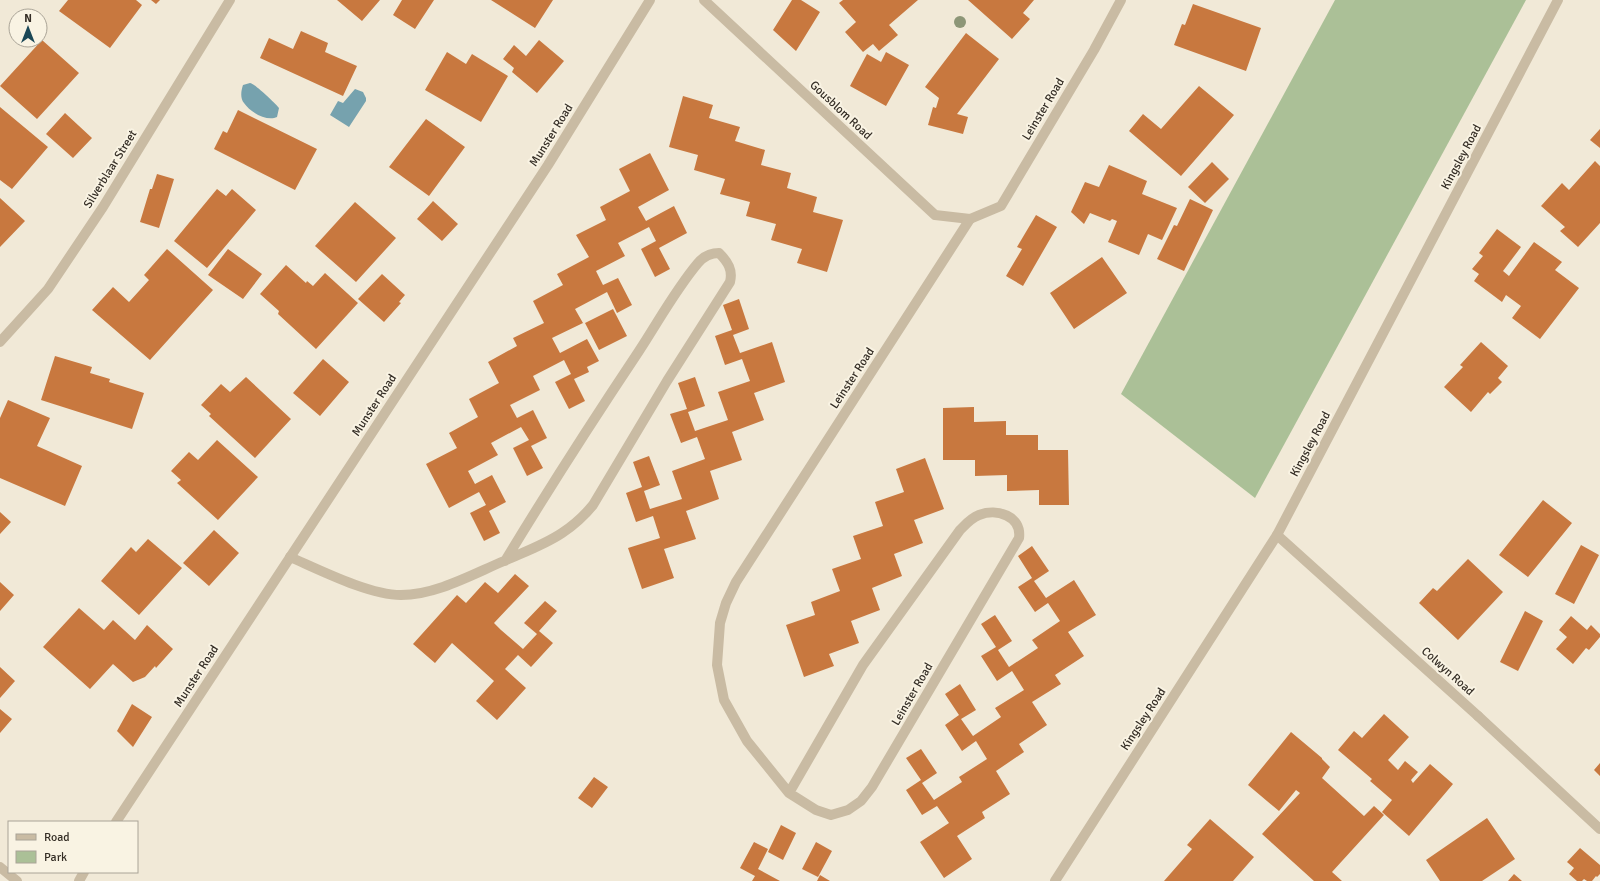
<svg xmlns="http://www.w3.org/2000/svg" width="1600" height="881" font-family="Signika,sans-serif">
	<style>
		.green { fill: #abc097 }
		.water { fill: #76a2ae }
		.building { fill: #c8783f }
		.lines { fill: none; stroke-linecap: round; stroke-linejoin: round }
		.lane { stroke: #c9bba3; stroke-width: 10 }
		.street { stroke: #c9bba3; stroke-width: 10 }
		.tree { fill: #8d9677 }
		.labels { text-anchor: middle; stroke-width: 4; stroke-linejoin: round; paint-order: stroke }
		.street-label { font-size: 12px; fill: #342d25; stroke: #f9f3e3 }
	</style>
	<rect width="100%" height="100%" fill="#f1e9d7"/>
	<path class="green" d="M1335,0H1526L1255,498L1121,394Z"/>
	<path class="water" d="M250,83C254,83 276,104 279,108L277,117C267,122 250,112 244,103C240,98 241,91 243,85Z
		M355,89L363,92L366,98V101L349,127L330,115L338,101L343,103Z"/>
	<path class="building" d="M68,0H136L142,5L110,48L59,11Z
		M151,0H160L156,4Z
		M337,0H380L362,21Z
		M402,0H434L415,29L393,15Z
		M491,0H553L535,28Z
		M792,0H801L820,12L796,51L773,30Z
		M843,0H918L889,25L898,35L879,51L873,44L863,52L845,32L856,22L839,3Z
		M968,0H1034L1023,13L1030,19L1012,39Z
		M1193,4L1261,28L1246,71L1174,45L1182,24L1185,25Z
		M301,31L328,43L325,52L357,66L343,96L260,58L269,38L293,49Z
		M966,33L999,59L957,114L968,117L963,134L928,125L933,107L936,108L939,98L925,87Z
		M42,40L79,73L37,119L0,86Z
		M539,40L564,61L537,93L512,72L514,68L503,59L514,45L526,56Z
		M447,52L466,64L472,54L508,76L481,122L425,90Z
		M886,52L909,65L886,106L850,86L867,54L881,62Z
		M1199,86L1234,115L1181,176L1129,131L1143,114L1161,129Z
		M683,96L713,105L709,118L740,127L735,141L765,150L761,165L791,173L787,188L817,197L813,212L843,220L827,272L797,263L802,249L771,240L776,224L746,216L750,202L720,194L725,179L694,170L698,155L669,147Z
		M0,107L48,147L12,189L0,180Z
		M238,110L317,149L295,190L214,149L223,131L227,133Z
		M65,113L92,138L73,158L46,134Z
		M426,119L465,147L429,196L389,167Z
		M1600,129V148L1590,140Z
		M650,153L669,190L638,207L646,221L674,206L687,233L659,248L670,269L655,277L641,249L656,241L649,227L618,243L625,256L596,271L603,285L618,278L632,305L617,313L607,292L575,309L583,323L552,338L560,353L587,339L599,361L587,367L589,372L574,379L585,401L569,409L555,382L571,374L564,360L533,376L540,390L510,405L517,418L533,410L547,438L531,446L543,468L527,476L513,448L529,440L521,427L491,443L498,455L468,471L475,484L492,475L506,502L489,511L500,533L484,541L470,513L486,505L479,492L449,508L426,464L457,448L449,433L478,417L469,399L499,383L488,362L517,346L513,338L544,323L533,301L563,285L557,274L589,257L576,235L606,220L600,207L630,191L619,169Z
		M1595,161L1600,166V223L1578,247L1560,231L1565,227L1541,206L1562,183L1569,190Z
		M1212,162L1229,179L1205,203L1188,187Z
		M1109,165L1147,181L1142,194L1177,208L1162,240L1148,234L1139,255L1108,242L1117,221L1112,219L1110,221L1090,213L1084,224L1071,212L1085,182L1099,187Z
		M157,174L174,179L159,228L140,222L150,189H152Z
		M217,189L226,196L232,189L256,210L207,268L174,241Z
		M0,198L25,221L0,247Z
		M1190,199L1213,210L1184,271L1157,259L1174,225L1177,226Z
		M433,201L458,224L442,241L417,219Z
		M355,202L396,238L356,282L315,246Z
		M1036,215L1057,227L1023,286L1006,276L1022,249L1017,247Z
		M1497,229L1521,247L1503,271L1509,276L1534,242L1562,262L1555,270L1579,288L1540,339L1512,318L1521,306L1506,295L1502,302L1474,281L1479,274L1472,269L1483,256L1479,253Z
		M167,249L213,290L150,360L92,310L113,287L129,302L149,280L144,275Z
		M228,249L262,274L243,299L208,275Z
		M1102,257L1127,293L1074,329L1050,293Z
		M286,265L306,283L307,281L313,286L325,273L358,303L316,349L278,314L279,311L260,294Z
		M382,274L405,295L399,302L401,303L384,322L358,299Z
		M739,299L749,329L733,335L740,353L772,342L785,382L754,393L764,420L732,432L742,460L710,471L719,499L686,511L696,539L664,549L674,578L642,589L628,548L660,538L653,516L636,522L626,493L642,487L633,462L649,456L660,485L644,491L650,509L682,499L672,471L705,459L697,437L681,443L670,414L687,409L678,383L695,377L705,406L688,412L695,431L728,420L718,392L750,381L742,359L725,365L715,336L732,330L723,305Z
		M613,309L627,336L599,350L585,323Z
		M1481,342L1508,366L1498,378L1502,382L1490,394L1488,392L1471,412L1444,387L1463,367L1460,365Z
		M55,356L92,367L90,373L110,379L109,382L144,393L132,429L41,400Z
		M323,359L349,382L320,416L293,393Z
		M246,377L291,419L255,458L209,416L211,414L201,405L221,384L230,392Z
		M8,400L50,418L37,446L82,466L65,506L0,478V418Z
		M974,407V422L1006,421V435H1038V450H1068L1069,505H1039V490L1007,491V475L975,476V460H943V408Z
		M217,440L258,477L218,520L177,483L181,480L171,471L189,452L198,460Z
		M925,458L944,509L914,520L923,543L894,554L902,576L872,588L880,610L851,621L859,643L829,654L834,666L804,677L786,625L815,615L811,602L840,591L832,569L861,559L853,536L883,526L875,502L904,492L896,469Z
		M1543,500L1572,523L1528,577L1499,555Z
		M0,512L11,522L0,534Z
		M214,530L239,553L209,586L183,563Z
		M148,539L182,568L139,615L101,581L131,547L136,552Z
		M1581,545L1599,555L1574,604L1555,594Z
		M1032,546L1049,571L1034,581L1046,598L1074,580L1096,615L1068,632L1084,656L1055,675L1061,684L1032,702L1047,725L1019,744L1024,752L996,771L1010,794L982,812L985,818L957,836L972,859L944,878L920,842L949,823L937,806L922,815L906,790L921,780L906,758L921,749L937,773L922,783L934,800L962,782L959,777L987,759L976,741L962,751L945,725L959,715L945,694L960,684L976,710L961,719L973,736L1001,717L995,708L1024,690L1012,671L997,681L981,656L996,647L981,624L995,615L1012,641L998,650L1009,667L1038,648L1032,640L1060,621L1048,603L1035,612L1018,587L1032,578L1018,556Z
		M1468,559L1503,592L1458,640L1419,603L1433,588L1437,591Z
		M515,574L529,586L494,623L501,630L523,649L537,634L524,623L545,601L557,611L539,631L553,643L531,667L518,655L505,669L526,688L497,720L476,701L494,681L452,643L435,663L413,644L457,595L466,603L485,582L498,593Z
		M0,582L14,595L0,611Z
		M79,608L104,630L113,620L135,640L147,625L173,649L156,668L155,666L145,677L133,682L113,664L90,689L43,647Z
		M1525,611L1543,621L1518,671L1500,662Z
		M1571,616L1587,630L1591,625L1600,634V637L1589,650L1586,648L1573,664L1556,649L1567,637L1559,630Z
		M0,667L15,681L0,698Z
		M132,704L152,717L133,747L117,731Z
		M0,709L12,719L0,733Z
		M1384,714L1409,737L1388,760L1398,770L1405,761L1418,772L1411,780L1413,783L1430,764L1453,784L1409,836L1382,812L1392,800L1370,781L1372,779L1338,750L1354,731L1362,738Z
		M1291,732L1322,758V759L1330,767L1322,778L1364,816L1374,806L1384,815L1332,872L1342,881H1314L1262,834L1300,793L1296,790L1279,811L1248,785Z
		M1600,763V776L1594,770Z
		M594,777L608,787L592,808L578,798Z
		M1487,818L1515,859L1482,881H1440L1426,860Z
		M1210,819L1254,857L1233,881H1164L1192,849L1187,845Z
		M781,825L796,833L783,860L768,852Z
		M754,842L768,849L758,869L780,881H752L755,876L740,868Z
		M816,842L832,851L818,877L802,869Z
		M1580,848L1600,865V874L1597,877L1596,876L1592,881H1587L1584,879L1582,881H1577L1569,874L1574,868L1567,862Z
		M1514,874L1522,881H1508Z
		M820,875L830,881H817Z"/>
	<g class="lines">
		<path class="lane" d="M1277,535L1478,716
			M290,557C320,570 369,595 401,595C436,595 473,574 504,561C524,552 544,545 562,533C574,525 584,516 593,505L667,381L730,282C733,270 728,262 719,253C711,253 704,256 698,263C676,289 658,322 639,351C593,420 548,490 505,561
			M789,793L863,665L960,530C966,524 971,518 979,515C997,508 1022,516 1019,538L872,787L861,801L848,810L831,815L816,810L789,793L747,741L724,700L717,665L720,623L726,603L736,582L970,219"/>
		<path class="street" d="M704,0L935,215L970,219L1001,206L1094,50L1121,0
			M0,342L48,289L103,207L230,0
			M1478,716L1600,829
			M116,822L548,165L650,0
			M0,867L17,881
			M79,881L84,872
			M1055,881L1277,535L1558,0"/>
	</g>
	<circle class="tree" cx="960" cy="22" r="6"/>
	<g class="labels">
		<g class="street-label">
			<text transform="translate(1043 109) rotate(-59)" y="4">Leinster Road</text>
			<text transform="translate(841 110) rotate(43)" y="4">Gousblom Road</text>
			<text transform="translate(551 135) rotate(-58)" y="4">Munster Road</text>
			<text transform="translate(1461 157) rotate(-62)" y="4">Kingsley Road</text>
			<text transform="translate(110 169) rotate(-58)" y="4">Silverblaar Street</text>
			<text transform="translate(852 378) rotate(-57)" y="4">Leinster Road</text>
			<text transform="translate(374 405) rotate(-57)" y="4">Munster Road</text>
			<text transform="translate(1310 444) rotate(-62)" y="4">Kingsley Road</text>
			<text transform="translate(1448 671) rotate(42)" y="4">Colwyn Road</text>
			<text transform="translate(196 676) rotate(-57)" y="4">Munster Road</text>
			<text transform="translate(912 694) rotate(-60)" y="4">Leinster Road</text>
			<text transform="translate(1143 719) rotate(-57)" y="4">Kingsley Road</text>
		</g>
	</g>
	<rect x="8" y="821" width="130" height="52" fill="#f9f3e3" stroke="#aaa497"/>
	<rect x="16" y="834" width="20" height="6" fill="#c9bba3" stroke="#aaa497"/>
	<text x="44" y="841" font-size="12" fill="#342d25">Road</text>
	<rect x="16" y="851" width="20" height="12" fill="#abc097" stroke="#aaa497"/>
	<text x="44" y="861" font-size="12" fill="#342d25">Park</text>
	<g transform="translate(28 28)"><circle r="19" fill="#f9f3e3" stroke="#aaa497"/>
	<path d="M0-3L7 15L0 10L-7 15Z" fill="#1b4756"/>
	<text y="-6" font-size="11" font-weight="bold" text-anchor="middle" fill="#342d25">N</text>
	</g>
</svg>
